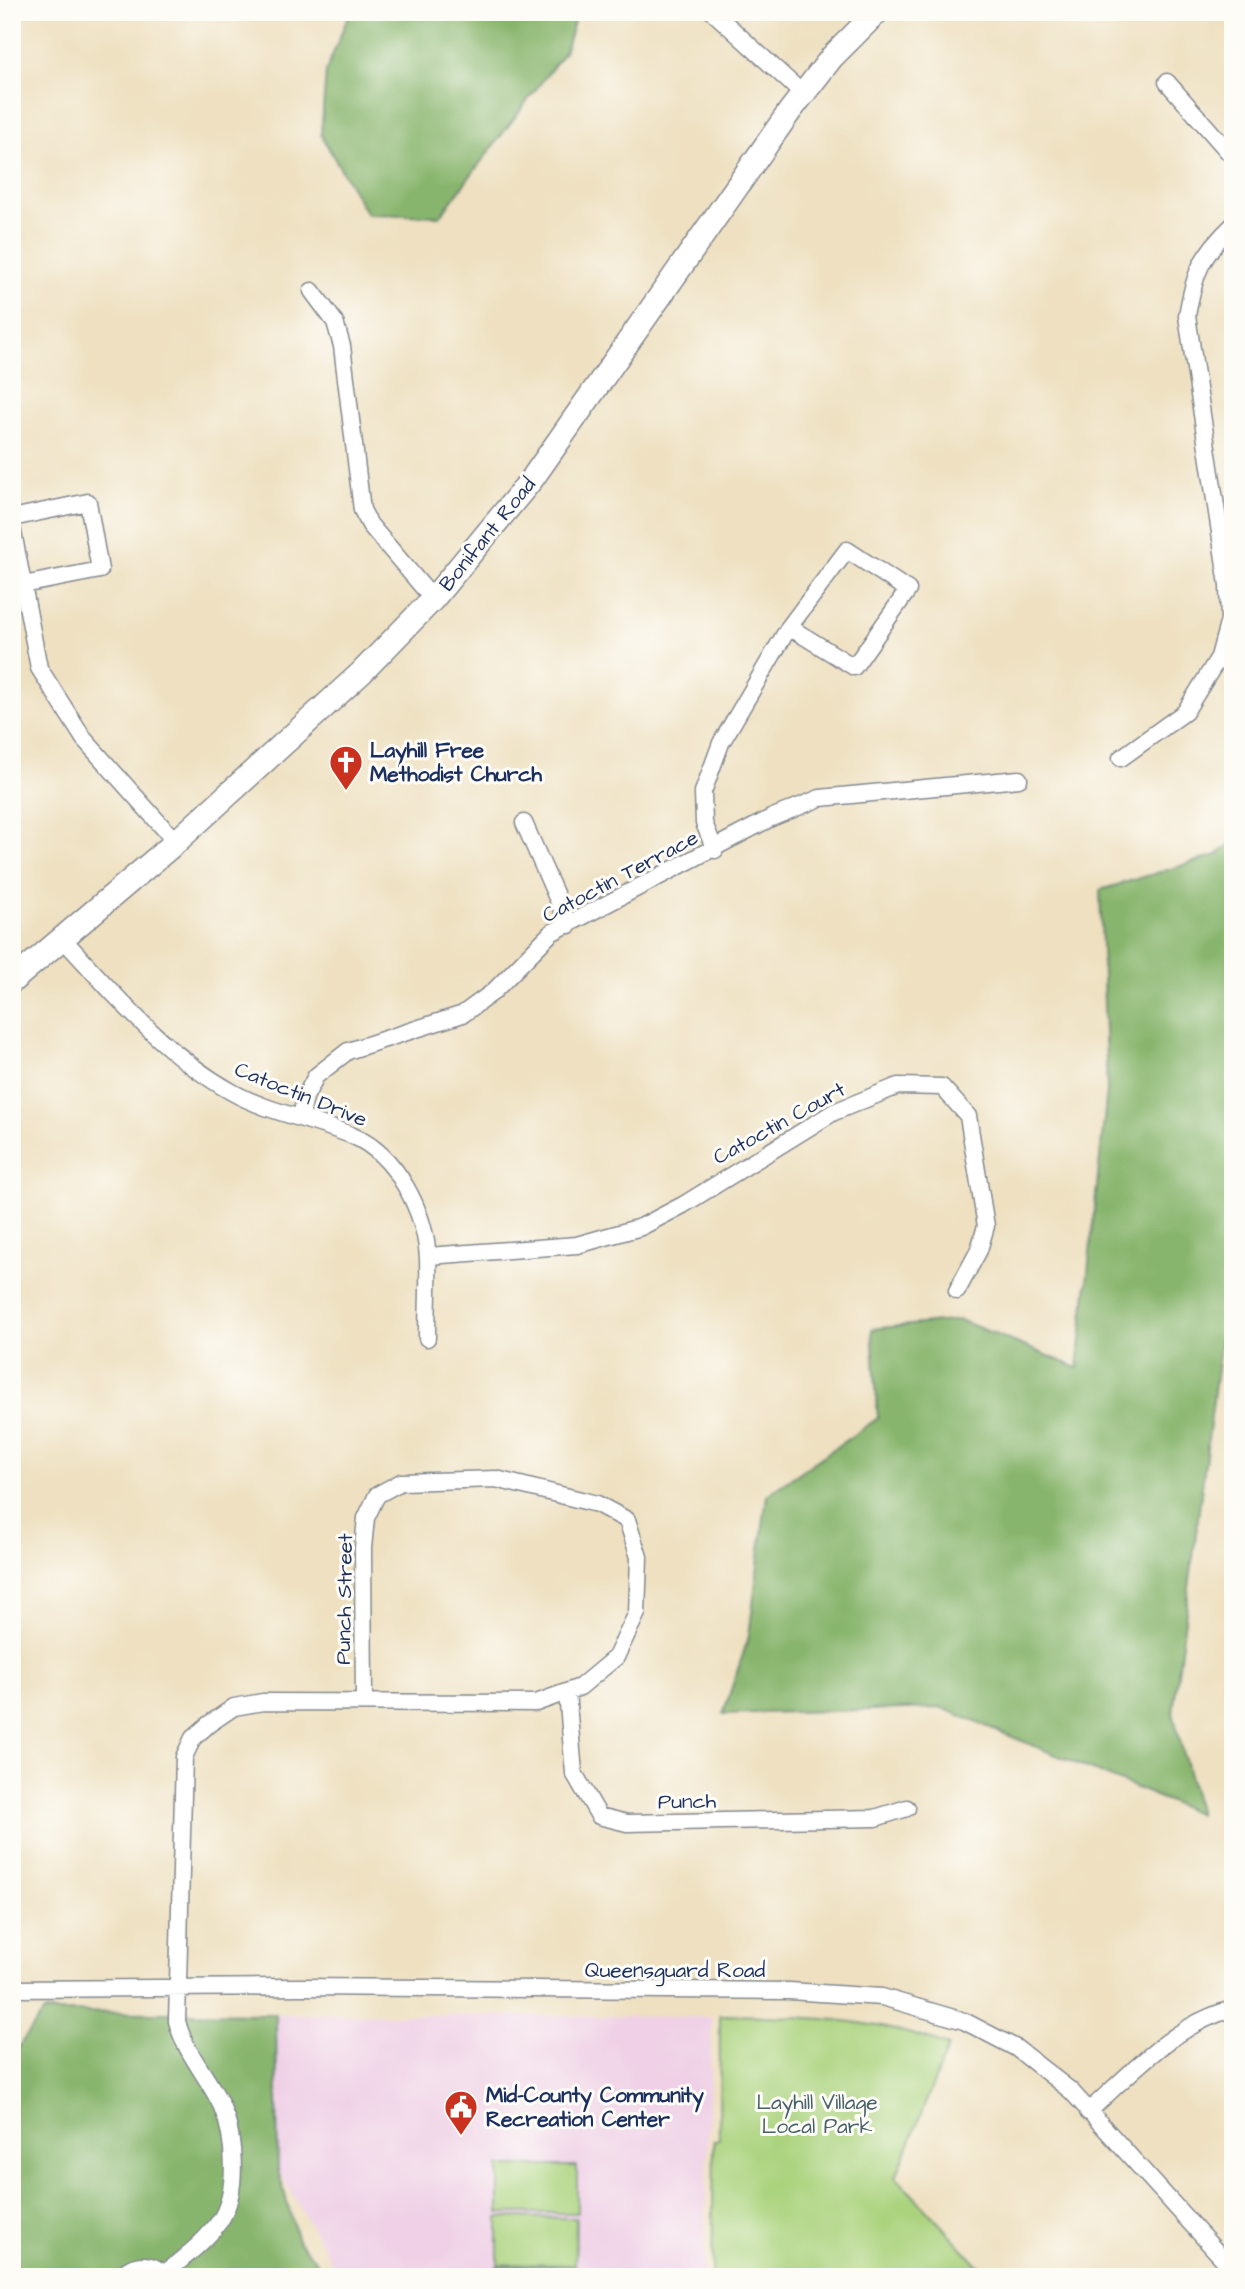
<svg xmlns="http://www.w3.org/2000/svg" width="1245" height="2289" font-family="'Architects Daughter',sans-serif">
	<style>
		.built { fill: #efd0e6 }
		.green { fill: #abd37e; stroke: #63816e; stroke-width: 2 }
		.forest { fill: #88b56d; stroke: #527266; stroke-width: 2 }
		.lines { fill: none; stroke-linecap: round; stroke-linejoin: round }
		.street-casing { stroke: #84888f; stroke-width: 19 }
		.secondary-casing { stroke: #84888f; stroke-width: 26 }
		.street { stroke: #fff; stroke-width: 16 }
		.secondary { stroke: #fff; stroke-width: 23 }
		.labels { text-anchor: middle; stroke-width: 6; stroke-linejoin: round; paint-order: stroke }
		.street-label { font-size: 21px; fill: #1b2f5e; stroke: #fdfcf7 }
		.poi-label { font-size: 21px; font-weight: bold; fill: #1b2f5e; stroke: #fdfcf7; text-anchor: start }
		.park-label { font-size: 21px; fill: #466068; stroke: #fdfcf7 }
	</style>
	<rect width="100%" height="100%" fill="#fdfcf7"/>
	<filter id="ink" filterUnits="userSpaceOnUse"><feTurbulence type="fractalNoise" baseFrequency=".0143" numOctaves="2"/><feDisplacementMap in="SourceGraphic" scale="14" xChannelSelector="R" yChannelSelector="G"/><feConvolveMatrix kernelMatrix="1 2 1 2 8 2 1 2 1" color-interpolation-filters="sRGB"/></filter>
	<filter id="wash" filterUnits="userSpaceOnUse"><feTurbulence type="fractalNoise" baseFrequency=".00686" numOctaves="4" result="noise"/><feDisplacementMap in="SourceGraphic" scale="28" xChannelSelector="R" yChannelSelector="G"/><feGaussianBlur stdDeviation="1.57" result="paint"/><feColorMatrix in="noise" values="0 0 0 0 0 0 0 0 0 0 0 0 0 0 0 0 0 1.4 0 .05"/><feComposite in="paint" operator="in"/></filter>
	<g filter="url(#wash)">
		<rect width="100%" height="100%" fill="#eee0c0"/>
		<path class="built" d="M276,2014L712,2017L704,2277H340L278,2170Z"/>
		<path class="green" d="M720,2015C799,2016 873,2017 948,2046L896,2177L989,2277H712L714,2141L719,2140Z
			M499,2166H577V2213H499Z
			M498,2217L576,2218L575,2265L498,2264Z
			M497,2266H575V2277H497Z"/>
		<path class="forest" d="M350,12H577L565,51L440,216L367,214L321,135L326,71Z
			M1233,842V1274L1227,1291L1173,1713L1199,1814L942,1708L723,1714L749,1636L767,1495L878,1418L872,1329L960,1320L1078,1368L1107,1090L1100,890L1217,855Z
			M44,2012L276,2014L278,2170L298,2241L330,2277H12V2129L18,2047Z"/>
	</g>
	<g filter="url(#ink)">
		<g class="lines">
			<defs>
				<path id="street" d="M713,12L803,94
					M1167,82L1233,157
					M312,291L335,322L342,346L362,510L370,525L433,599
					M12,518L88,502L100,570L23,585
					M12,527L39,668L84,739L176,842
					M1121,758L1185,712L1219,657L1229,620L1228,585L1187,316C1194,274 1201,255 1233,225
					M524,823L569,925
					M715,850L704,823L703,792L721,743L789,627L847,550L908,590L854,667L789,627
					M63,939C115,995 164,1054 232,1092C267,1112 315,1120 353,1136C397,1155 425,1212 428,1258C429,1284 427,1312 427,1338
					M301,1117L305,1097L316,1076L348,1051L463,1014L493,992L551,933L771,818L820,798L1019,779
					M428,1256L577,1245L641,1227L683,1205L834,1112L898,1086L942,1087L968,1116L986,1226L979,1250L957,1291
					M567,1692L574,1773L599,1816L627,1823L875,1818L907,1808
					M12,1989L300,1987L789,1991L882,1997L964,2021L1016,2048L1071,2091L1233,2270
					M1088,2112C1131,2073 1176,2023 1233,2009
					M164,2274C183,2258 204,2243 219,2222C239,2194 235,2138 222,2107C209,2077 185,2054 177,2021L184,1757L193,1738L209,1724L234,1707L263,1702L536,1703L580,1687L616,1657L637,1613L639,1557L627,1520L597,1504L496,1479L401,1482L377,1495L366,1518L363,1548L364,1702
					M120,2277C133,2261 153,2261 166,2277"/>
				<path id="secondary" d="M12,981L176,842L361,673L433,599L532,479L790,111L832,57L877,12"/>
			</defs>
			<use href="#street" class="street-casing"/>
			<use href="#secondary" class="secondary-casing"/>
			<use href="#street" class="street"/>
			<use href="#secondary" class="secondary"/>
		</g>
	</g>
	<defs>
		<symbol id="church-pin" viewBox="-11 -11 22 30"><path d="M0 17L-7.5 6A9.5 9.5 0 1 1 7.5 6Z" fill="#c8321e" stroke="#fdfcf7"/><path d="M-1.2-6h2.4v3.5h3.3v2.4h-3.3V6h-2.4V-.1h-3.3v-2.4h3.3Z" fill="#fff"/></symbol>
		<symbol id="civic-pin" viewBox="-11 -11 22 30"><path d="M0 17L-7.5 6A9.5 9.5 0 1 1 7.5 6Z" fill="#c8321e" stroke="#fdfcf7"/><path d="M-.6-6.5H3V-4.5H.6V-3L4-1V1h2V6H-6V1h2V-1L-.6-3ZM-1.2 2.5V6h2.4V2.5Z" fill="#fff"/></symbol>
	</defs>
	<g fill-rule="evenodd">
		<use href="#church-pin" x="327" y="743" width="38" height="52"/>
		<use href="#civic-pin" x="442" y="2088" width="38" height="52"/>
	</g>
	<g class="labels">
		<g class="street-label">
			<text transform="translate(487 534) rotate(-51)" y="7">Bonifant Road</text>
			<text transform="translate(620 876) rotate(-28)" y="7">Catoctin Terrace</text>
			<text transform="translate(301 1094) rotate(22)" y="7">Catoctin Drive</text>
			<text transform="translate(779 1123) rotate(-29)" y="7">Catoctin Court</text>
			<text transform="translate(344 1599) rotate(-89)" y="7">Punch Street</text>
			<text transform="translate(687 1801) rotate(-1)" y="7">Punch</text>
			<text x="675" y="1977">Queensguard Road</text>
		</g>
		<g class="poi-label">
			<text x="370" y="757">Layhill Free<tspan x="370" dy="24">Methodist Church</tspan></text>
			<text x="486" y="2102">Mid-County Community<tspan x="486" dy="24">Recreation Center</tspan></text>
		</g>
		<g class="park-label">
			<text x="817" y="2109">Layhill Village<tspan x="817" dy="24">Local Park</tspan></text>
		</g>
	</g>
	<rect width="1245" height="2289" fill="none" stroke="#fdfcf7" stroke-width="42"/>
</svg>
